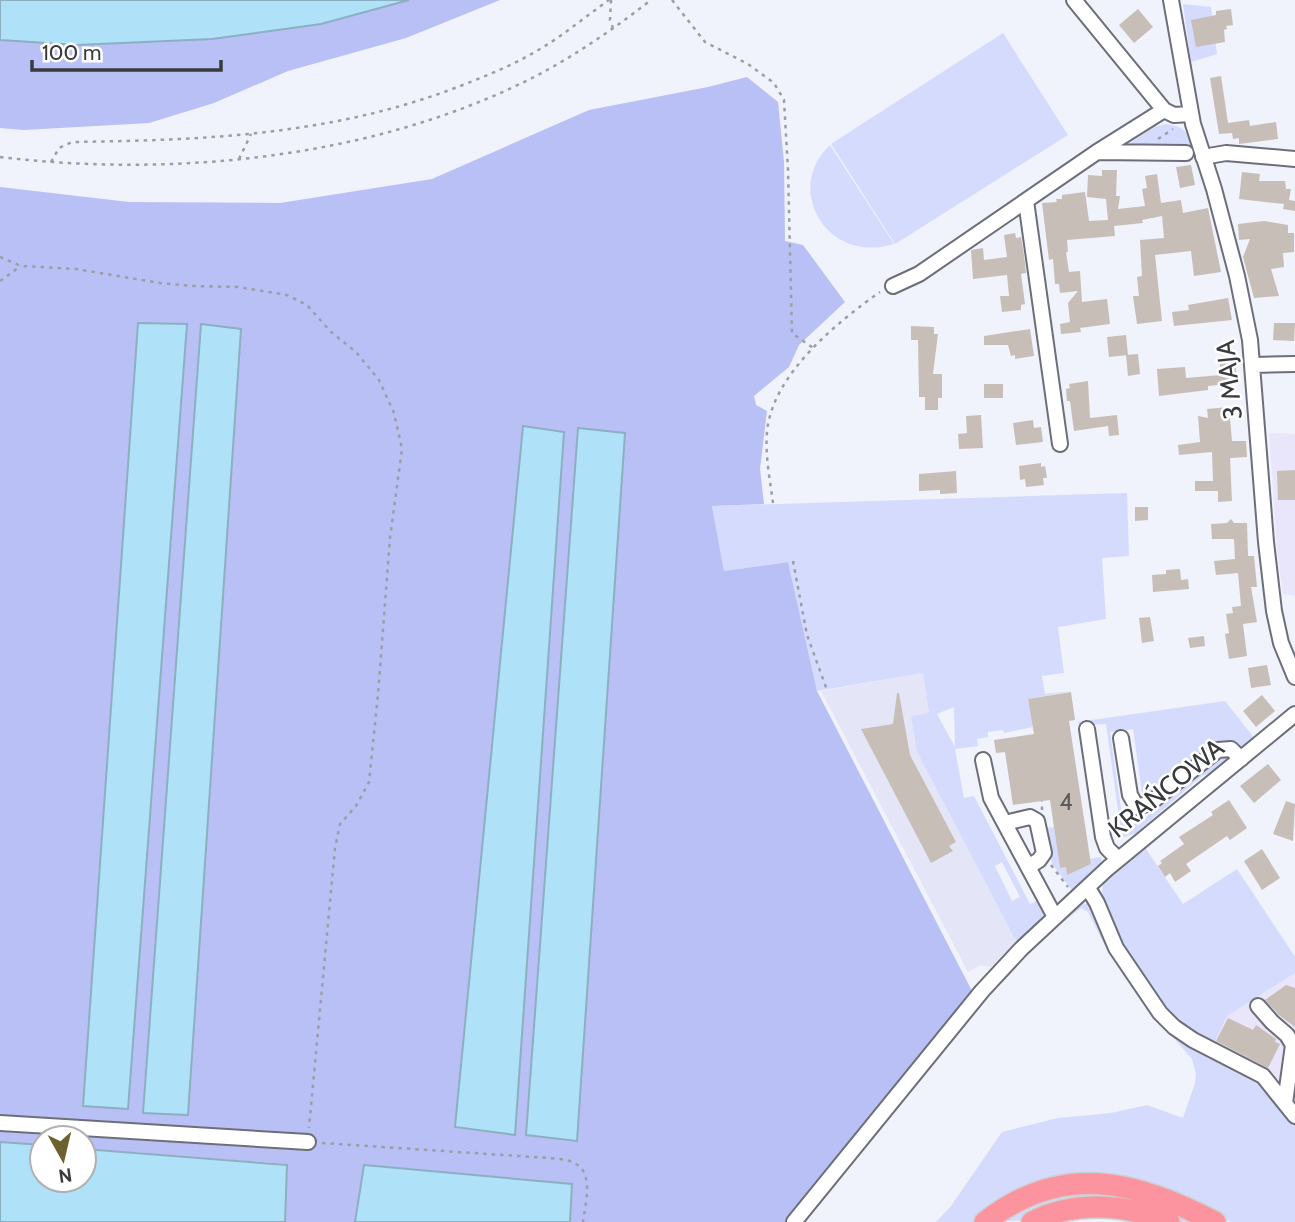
<svg xmlns="http://www.w3.org/2000/svg" width="1295" height="1222" font-family="Cabin,sans-serif">
	<style>
		.built { fill: #e4e6f8 }
		.industrial { fill: #e9e5fb }
		.green { fill: #d5dbfd; fill-rule: evenodd }
		.forest { fill: #b8c0f6; fill-rule: evenodd }
		.water { fill: #afe1f9; stroke: #8cafc1; stroke-width: 2 }
		.building { fill: #c8beb8 }
		.lines { fill: none; stroke-linecap: round; stroke-linejoin: round }
		.minor-casing { stroke: #6d6f78; stroke-width: 18 }
		.highway-casing { stroke: #cfd0d1; stroke-width: 24 }
		.path { stroke: #9c9ea5; stroke-width: 2.5; stroke-dasharray: 3.5 5; stroke-linecap: butt }
		.minor { stroke: #fff; stroke-width: 14 }
		.highway { stroke: #fc94a0; stroke-width: 21 }
		.labels { text-anchor: middle; stroke-width: 5; stroke-linejoin: round; paint-order: stroke }
		.number-label { font-size: 23px; fill: #5d5b5c }
		.street-label { font-size: 26px; fill: #393a3e; stroke: #fff }
	</style>
	<rect width="100%" height="100%" fill="#f0f2fc"/>
	<path class="built" d="M923,673L929,714L917,752L1016,941L991,967L980,965L968,972L821,691Z"/>
	<path class="industrial" d="M1269,433L1295,434V596L1283,594L1277,549Z
		M1295,973V1123L1265,1085L1213,1046L1227,1016Z"/>
	<path class="green" d="M1183,4L1211,7L1217,54L1191,62Z
		M1003,33L1068,135L895,244L831,144Z
		M1166,124C1190,127 1187,136 1195,156L1186,147L1129,148L1130,143L1154,127Z
		M830,145L894,244C827,265 783,189 830,145Z
		M1127,493L1129,556L1102,558L1106,619L1058,627L1064,673L1042,676L1045,694L1072,691L1028,699L1033,727L1004,733L1003,730L988,732V737L977,739L978,746L955,749L964,798L974,796L1030,904L1039,900L1043,916L1016,941L917,752L911,716L929,713L923,673L817,691L788,562L724,571L712,506ZM954,707L955,747L937,714ZM1002,862L1020,897L1012,901L995,866Z
		M1225,701L1255,739L1240,751L1229,742L1214,744L1149,796H1143L1142,793L1133,729L1110,732L1122,816L1133,824L1139,823L1219,756L1227,754L1232,758L1214,772L1202,776L1136,833L1121,838L1110,833L1121,831L1106,724L1079,725L1078,722Z
		M1054,827L1060,867H1066L1067,874L1091,864L1090,859L1101,857L1102,865L1074,893L1052,864L1047,828Z
		M1161,831L1163,834L1146,849L1183,904L1237,869L1295,957V973L1227,1016L1213,1046L1176,1023L1127,958L1101,896L1104,880Z
		M1084,903L1095,907L1121,963L1147,1004L1161,1020L1185,1039L1262,1081L1295,1123V1222H1231L1164,1190L1125,1179L1089,1175L1053,1179L1030,1186L1009,1196L974,1222H936L951,1206L1002,1132L1058,1118L1111,1113L1147,1105L1183,1118L1195,1083L1196,1074L1192,1059L1146,1006L1103,942L1088,912L1081,908L1032,946L977,1004L807,1211L982,997L1030,945L1070,911Z
		M1106,1191L1199,1222H1179L1151,1211L997,1222L1058,1194Z"/>
	<path class="forest" d="M409,0H500L406,38L288,71L214,103L149,123L24,130L0,128V40L77,45L212,39L321,24Z
		M747,77L778,102L784,162L785,241L803,245L845,302L799,345L789,367L754,396L756,405L767,411L760,469L764,504L712,506L724,571L788,562L817,691L973,993L788,1222H570L572,1185L364,1165L355,1222H285L287,1164L84,1149V1138H42V1145L0,1142V187L129,202L280,203L432,179L589,110L708,87ZM138,323L186,324L128,1109L83,1105ZM579,428L577,1141L526,1135Z"/>
	<path class="water" d="M0,0H409L321,24L212,39L77,45L0,40Z
		M138,323L187,324L128,1109L83,1106Z
		M201,324L241,329L188,1115L143,1113Z
		M523,426L564,432L515,1135L455,1127Z
		M578,428L625,433L577,1141L526,1135Z
		M0,1142L42,1145V1180H84V1149L287,1165L285,1222H0Z
		M364,1165L572,1184L570,1222H355Z"/>
	<path class="building" d="M1138,9L1153,27L1134,43L1119,25Z
		M1231,9L1233,25L1226,26L1227,29L1224,30L1225,42L1196,47L1191,20L1216,15V11Z
		M1221,76L1228,123L1249,120L1250,126L1276,122L1278,139L1239,144V138L1233,139L1232,133L1219,134L1210,78Z
		M1191,165L1195,185L1180,188L1176,167Z
		M1102,170H1117L1116,196H1120L1118,209L1145,206L1142,189L1147,188L1145,176L1157,174L1161,203L1181,200L1183,213L1208,208L1221,272L1194,276L1191,251L1155,255L1162,321L1137,324L1133,296H1139L1137,277L1142,276L1140,240L1164,238L1162,216L1142,220L1143,223L1114,226L1115,236L1067,240L1068,252H1066L1069,272L1080,271L1082,302L1107,299L1110,324L1080,328L1081,332L1061,334L1060,324L1070,322L1068,303L1078,291L1060,293L1059,284H1055L1053,259L1049,260L1042,203L1057,202L1056,199H1062V195L1085,192L1089,221L1108,220L1106,199L1087,197L1088,175L1102,176Z
		M1242,172L1260,174L1259,181H1285L1286,189H1291L1289,200L1295,201V211L1283,209L1284,204L1239,199Z
		M1264,221L1288,225V233H1294V252L1283,253L1284,267L1271,269L1279,296L1254,298L1243,257L1250,239L1239,240L1238,224Z
		M1015,233L1016,238L1021,237L1024,255L1026,273L1021,274L1025,304L1021,305V310L1002,312L1000,296H1009L1007,275L973,279L971,250L983,248L984,260L1007,257L1004,235Z
		M1228,298L1232,320L1174,326L1172,312L1189,310L1188,305Z
		M1274,323H1295L1294,341L1273,340Z
		M911,326L934,327V334H938L933,374H942V398H938V410H925V397H919L918,340H911Z
		M1030,329L1034,356L1015,359V355L1011,356L1008,345H984V336Z
		M1126,335L1128,355L1109,357L1107,337Z
		M1138,354L1140,374L1128,376L1126,355Z
		M1235,355L1237,383L1208,386V390L1159,396L1157,369L1185,367L1186,378L1221,375L1219,357Z
		M1088,381L1090,418L1117,415L1119,435L1109,436L1108,426L1074,431L1070,401H1067L1066,389L1070,388L1069,384Z
		M984,384H1003V398H984Z
		M1229,407L1232,441H1246L1247,457L1230,458L1232,501L1218,502V491H1195V481H1213L1212,452L1179,455L1178,445L1200,442L1198,416L1208,418L1207,409Z
		M981,415L983,448L959,449L958,434L967,433L966,416Z
		M1033,420L1034,428L1041,427L1043,442L1016,445L1013,423Z
		M1041,463V467L1045,466L1047,478H1043L1044,485L1026,487L1025,479L1020,480L1019,466Z
		M1295,470V500H1278L1277,471Z
		M956,471L957,493L940,494V490L919,491V474Z
		M1135,507H1148V520L1135,521Z
		M1231,519L1234,523H1247L1248,556H1254L1257,587H1251L1257,622L1243,624L1247,656L1229,659L1225,634L1229,633L1226,614L1233,613L1232,607L1241,606L1238,573L1216,575L1214,561L1235,559L1234,539H1212L1211,524L1227,523Z
		M1180,569L1181,580L1188,579L1189,589L1153,592L1152,575L1166,574V570Z
		M1150,617L1154,641L1142,643L1139,618Z
		M1204,636L1205,646L1190,648L1188,638Z
		M1267,665L1271,685L1251,688L1248,668Z
		M1071,692L1075,720L1069,721L1091,864L1067,875L1066,867L1060,868L1050,800L1013,805L1005,752L996,753L994,740L1034,734L1028,699Z
		M897,693H899L910,755L956,842L949,846L953,851L931,863L861,729L893,724Z
		M1262,695L1275,711L1256,727L1243,711Z
		M1268,764L1281,780L1254,803L1240,786Z
		M1229,800L1247,828L1230,840L1227,836L1186,864L1191,871L1175,882L1170,873L1165,877L1158,866L1162,863L1160,861L1184,844L1179,837L1213,815L1211,812Z
		M1286,801L1295,804L1293,841L1273,834Z
		M1262,849L1280,878L1262,890L1244,861Z
		M1286,985L1295,988V1027L1279,1015L1265,1000Z
		M1228,1018L1253,1030L1256,1025L1276,1039L1275,1042L1280,1044L1268,1068L1216,1041Z"/>
	<g class="lines">
		<defs>
			<path id="minor" d="M1074,0L1164,110L1174,115L1190,114
				M1171,0L1193,124L1214,189L1237,276L1250,340L1266,542L1274,611L1281,643L1295,677
				M1099,152L1186,153
				M1203,157L1226,153L1295,159
				M1026,201L1060,444
				M893,286L919,274L1097,152L1164,110
				M1253,365L1295,364
				M1087,729L1103,837L1107,848L1118,859
				M1121,738L1130,795L1137,807L1150,803L1218,750L1231,749L1241,759
				M983,760L991,798L1055,917
				M1005,823L1030,817L1037,821L1044,853L1039,860L1028,867
				M1088,888L1097,903L1116,948L1160,1013L1174,1027L1193,1040L1263,1076L1295,1116
				M1258,1006L1272,1022L1287,1035L1293,1045L1285,1103
				M0,1123L308,1142
				M794,1222L982,991L1021,949L1108,868L1295,714"/>
			<path id="highway" d="M985,1222C1063,1161 1135,1181 1215,1222
				M1032,1222C1075,1200 1126,1204 1169,1222"/>
		</defs>
		<use href="#minor" class="minor-casing"/>
		<use href="#highway" class="highway-casing"/>
		<path class="path" d="M611,0L610,20L613,28
			M672,0L705,42L748,64L763,75L774,83L784,100L788,170L792,333L813,348
			M1158,139L1173,129
			M0,157C176,178 376,158 536,76C576,55 615,28 651,0
			M239,159L251,134
			M51,162L59,148L72,142C210,140 337,135 468,83C493,73 517,63 540,49C564,35 586,16 609,0
			M0,257L21,266L76,269L160,283L193,286L238,287L287,295L307,305L331,332L356,352L379,380L394,413L402,449L390,538L378,695L369,782L356,806L340,824L335,848L309,1128
			M0,281L21,266
			M773,503C770,480 765,456 767,432C772,375 836,323 880,292
			M793,561L807,635L827,690
			M1042,810V801
			M1051,865L1068,887
			M322,1143L549,1158C557,1159 569,1159 576,1164C594,1174 585,1206 583,1222"/>
		<use href="#minor" class="minor"/>
		<use href="#highway" class="highway"/>
	</g>
	<g class="labels">
		<g class="number-label">
			<text x="1066" y="810">4</text>
		</g>
		<g class="street-label">
			<text transform="translate(1229 380) rotate(-96)" y="9">3 MAJA</text>
			<text transform="translate(1166 788) rotate(-39)" y="9">KRAŃCOWA</text>
		</g>
	</g>
	<g transform="translate(63 1159) rotate(172)"><circle r="33" fill="#ffffff" stroke="#b0b0b2" stroke-width="2"/>
	<path d="M0-5L12 26L0 18L-12 26Z" fill="#6d622f"/>
	<text y="-10" font-size="19" font-weight="bold" text-anchor="middle" fill="#393a3e">N</text>
	</g>
	<path d="M32 60v10h189v-10" fill="none" stroke="#393a3e" stroke-width="3.5"/>
	<text x="42" y="60" font-size="21" fill="#393a3e" stroke="#ffffff" stroke-width="5" paint-order="stroke">100 m</text>
</svg>
